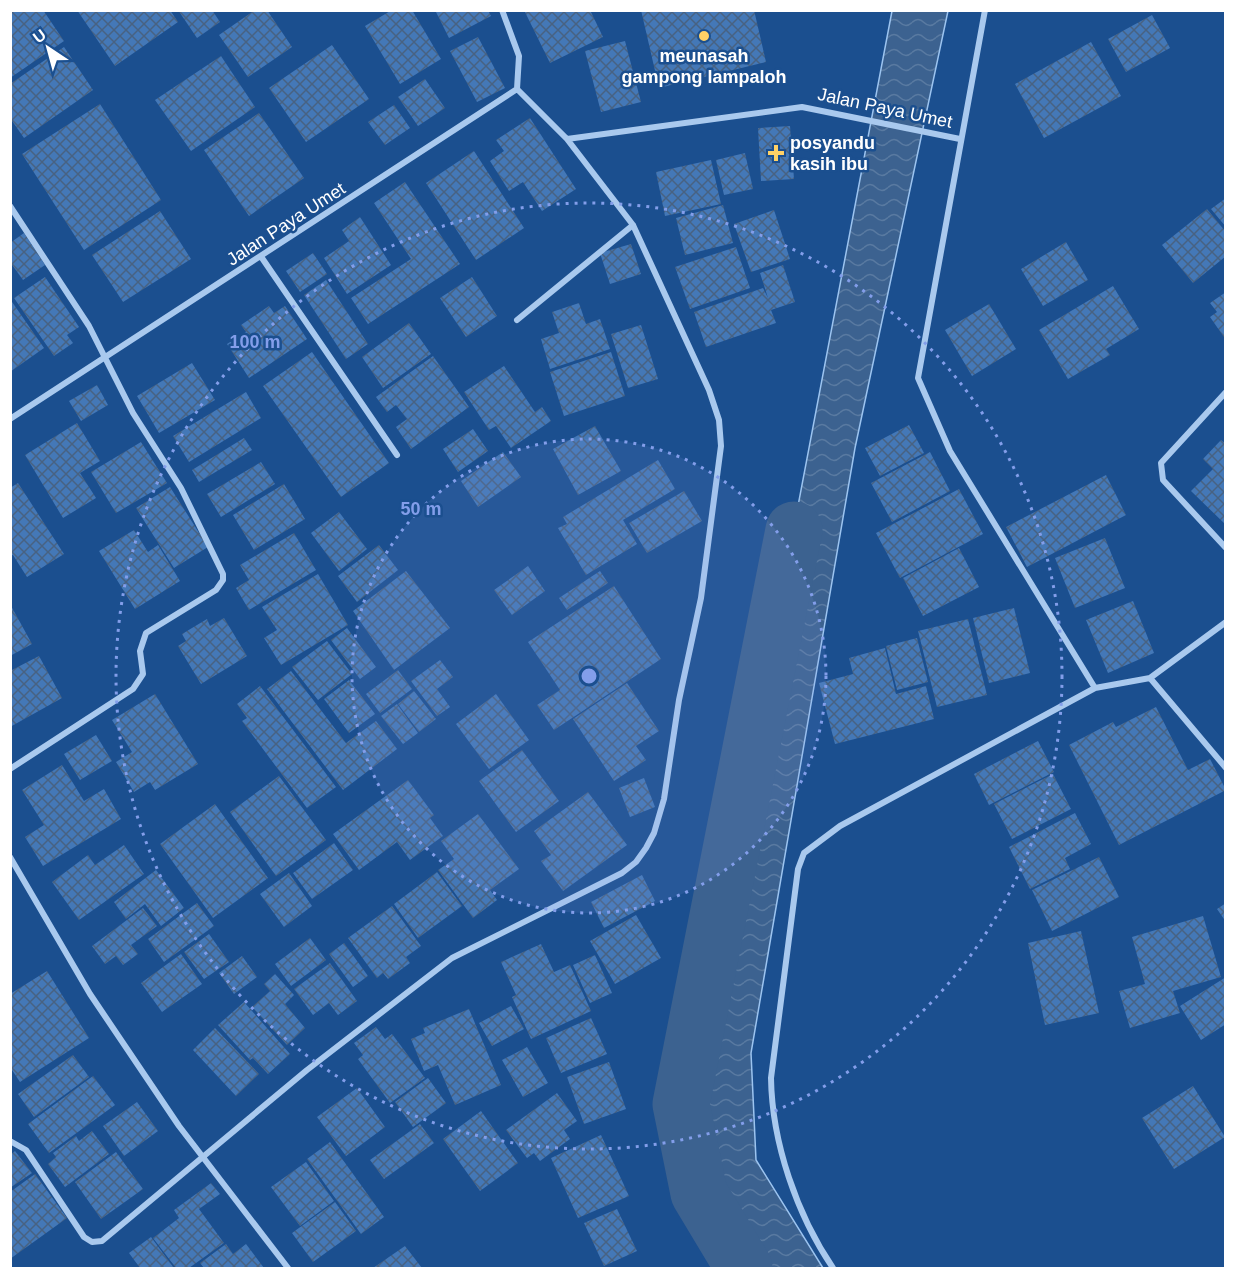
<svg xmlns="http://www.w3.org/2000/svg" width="1236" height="1279" font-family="Arial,sans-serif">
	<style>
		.water { fill: url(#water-waves); stroke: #9cc4f0; stroke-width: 1.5 }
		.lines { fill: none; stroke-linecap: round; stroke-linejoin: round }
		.river { stroke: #3c6290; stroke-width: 57 }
		.building { fill: url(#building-cross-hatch) }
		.street { stroke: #a9c9ee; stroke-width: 6 }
		.ring { fill: none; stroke: #839eea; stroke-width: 3; stroke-dasharray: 3 6 }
		.poi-dot { fill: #ffd166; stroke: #1b4f8f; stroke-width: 2 }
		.labels { text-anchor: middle; stroke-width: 5; stroke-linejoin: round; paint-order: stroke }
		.poi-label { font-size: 18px; font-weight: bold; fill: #fff; stroke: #1b4f8f }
		.street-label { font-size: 18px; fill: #fff; stroke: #1b4f8f }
		.centre { fill: #839eea; stroke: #1b4f8f; stroke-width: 3 }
		.ring-label { font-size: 18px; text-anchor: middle; font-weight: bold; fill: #839eea; stroke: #1b4f8f; stroke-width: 5; stroke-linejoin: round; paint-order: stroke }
	</style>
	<defs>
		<pattern id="water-waves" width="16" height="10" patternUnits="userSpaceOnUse" patternTransform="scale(1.5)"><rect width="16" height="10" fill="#3c6290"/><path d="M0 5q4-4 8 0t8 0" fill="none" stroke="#597aa1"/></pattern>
		<pattern id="building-cross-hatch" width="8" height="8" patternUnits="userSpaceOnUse" patternTransform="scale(1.5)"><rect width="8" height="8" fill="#4478b7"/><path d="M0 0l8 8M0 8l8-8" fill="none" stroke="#486282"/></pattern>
	</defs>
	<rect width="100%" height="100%" fill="#1b4f8f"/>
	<path class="water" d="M892,11H948L855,448L751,1053L756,1160L823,1268H756L711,1181L695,1082L707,985Z"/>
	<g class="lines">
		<path class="river" d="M744,1268L699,1193L681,1104L794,530"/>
	</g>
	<path class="building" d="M10,10H43L64,41L10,78Z
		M77,10H170L178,22L115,66Z
		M178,10H212L220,22L197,38Z
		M255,10H267L292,47L248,77L219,35Z
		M392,10H412L441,59L400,84L365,26Z
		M435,10H488L491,16L449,38Z
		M524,10H590L603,37L550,63Z
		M641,10H754L766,62L659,88Z
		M1152,15L1170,48L1126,72L1108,39Z
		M478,37L505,88L477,102L450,51Z
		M625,41L641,102L601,112L585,51Z
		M1091,42L1121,96L1044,138L1015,84Z
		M332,45L369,99L306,142L269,88Z
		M64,47L93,90L24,138L10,118V84Z
		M221,56L255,107L191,151L155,100Z
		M425,79L445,108L418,126L398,97Z
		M100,104L161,200L84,250L22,154Z
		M394,105L410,128L385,145L368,122Z
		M259,113L304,178L249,216L204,150Z
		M530,118L576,189L542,211L523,182L509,191L490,161L504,151L496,140Z
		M790,126L794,179L761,181L758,128Z
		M474,151L524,228L476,260L426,183Z
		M745,153L753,189L724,195L716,160Z
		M711,160L721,204L665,216L656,172Z
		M405,182L460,264L368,324L351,298L411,259L374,203Z
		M1226,198V227L1211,209Z
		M723,205L733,243L685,255L676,218Z
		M1207,209L1226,232V256L1193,283L1162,245Z
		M774,210L790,259L751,272L734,224Z
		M160,211L191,259L123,302L92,255Z
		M360,217L391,265L347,294L324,258L349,241L342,230Z
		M24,233L45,265L23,280L10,262V243Z
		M1066,242L1088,280L1043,306L1021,269Z
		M631,244L641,274L610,284L600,253Z
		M736,247L750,288L690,309L675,267Z
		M313,253L327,274L300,292L286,271Z
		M783,265L795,302L771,310L776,323L706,347L694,312L763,288L768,298L760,273Z
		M45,277L79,327L67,335L73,343L54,356L14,298Z
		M472,277L497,316L466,337L440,298Z
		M326,280L368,344L346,359L304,295Z
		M1113,286L1139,329L1106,349L1110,355L1068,379L1039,330Z
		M1226,292V340L1210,317L1217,312L1210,303Z
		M10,299L44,348L10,372Z
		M579,303L586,324L600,319L610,349L550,369L541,339L559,333L552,312Z
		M989,304L1016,349L972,376L945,330Z
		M269,306L274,313L285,306L307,339L249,378L227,344L246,332L241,325Z
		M409,323L431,354L383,388L362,357Z
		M641,325L658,379L628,388L611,334Z
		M312,352L389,463L341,497L263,386Z
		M611,352L625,396L564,416L550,372Z
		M433,356L469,407L411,449L396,427L407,419L396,405L387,412L376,397Z
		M192,363L215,400L159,433L137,396Z
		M504,366L535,412L542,407L551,421L511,448L496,426L489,430L464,392Z
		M97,385L108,405L81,421L69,401Z
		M246,392L261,418L189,462L173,436Z
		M77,423L100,461L80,473L96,498L63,518L25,455Z
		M909,425L924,453L880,476L865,448Z
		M595,426L621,471L578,495L553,449Z
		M473,429L488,451L458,472L443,449Z
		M244,438L252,450L199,482L192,470Z
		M1221,440L1226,444V525L1191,491L1213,469L1203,459Z
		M141,442L167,483L116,513L91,472Z
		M503,452L521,477L478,507L461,481Z
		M930,452L950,491L892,522L871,483Z
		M658,460L675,489L623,520L637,544L586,575L558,528L567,524L563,517Z
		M261,462L275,484L221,517L207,494Z
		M1106,475L1126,515L1027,567L1006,527Z
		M18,483L64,554L27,577L13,555L10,556V488Z
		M284,484L305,519L254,550L233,515Z
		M170,487L208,547L174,568L136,508Z
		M959,489L983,534L900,578L876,533Z
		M684,491L702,521L647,553L629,523Z
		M339,512L367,549L339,571L311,533Z
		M134,530L148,552L158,545L180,581L135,609L99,551Z
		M294,533L316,570L249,610L236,588L249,580L240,565Z
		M1105,538L1125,588L1075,608L1055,558Z
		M379,545L398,570L357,602L338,576Z
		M959,548L979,587L923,616L903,578Z
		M528,566L545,591L512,615L494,590Z
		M406,571L450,628L394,670L353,611Z
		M600,571L608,583L567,610L559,598Z
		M318,574L348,625L281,665L264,638L277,630L262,607Z
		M614,586L661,659L554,730L537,705L560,690L528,642Z
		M1133,601L1154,653L1108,673L1086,620Z
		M10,604L32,644L10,656Z
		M1014,608L1030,673L989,683L973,618Z
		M224,618L247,656L201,684L178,646L186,641L182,634L207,619L210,626Z
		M968,619L987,695L937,707L918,631Z
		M347,628L376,667L360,679L331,640Z
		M917,638L928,682L897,690L886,646Z
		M327,641L352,674L318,700L292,667Z
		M885,648L896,694L926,686L934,719L835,744L819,683L853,674L849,658Z
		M39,656L62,698L10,727V671Z
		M440,660L453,677L437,689L450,707L437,716L411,681Z
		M398,670L412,689L380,713L366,694Z
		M291,671L346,743L376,721L397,749L343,790L267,689Z
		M349,680L375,714L349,733L324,699Z
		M627,683L659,731L636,746L646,760L614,781L573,719Z
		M260,686L336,787L307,808L242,721L247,718L237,704Z
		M414,691L436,719L419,732L398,704Z
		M155,694L198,764L155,790L150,782L134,792L116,762L132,752L112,720Z
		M496,694L529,740L489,769L456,724Z
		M397,704L418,733L403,744L381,716Z
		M1156,707L1188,770L1210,759L1226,790L1119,845L1069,745L1113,722L1116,727Z
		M96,735L112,761L80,780L64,754Z
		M1038,741L1054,772L989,805L974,774Z
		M522,750L559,801L516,832L479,781Z
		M62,765L84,801L104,789L121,819L43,866L25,837L44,825L22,790Z
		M1053,774L1071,809L1012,839L994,804Z
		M279,776L326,840L276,876L230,812Z
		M644,778L655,807L630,817L619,788Z
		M408,780L434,815L430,818L443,836L410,860L397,842L359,870L333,834Z
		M588,792L627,845L563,891L541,861L551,855L534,831Z
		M215,804L268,878L213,918L160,844Z
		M1075,813L1091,844L1065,858L1070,869L1030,889L1009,847Z
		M478,814L519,869L490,890L497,900L473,918L438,870L454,859L441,841Z
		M334,843L353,870L312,899L293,873Z
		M124,845L144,874L79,920L52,882L88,855L95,865Z
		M1099,857L1119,897L1052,931L1032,890Z
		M156,870L184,908L161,926L145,904L126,919L114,902Z
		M437,872L462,906L418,938L394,904Z
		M289,873L312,906L284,927L260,894Z
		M642,875L655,901L604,928L591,902Z
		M197,903L214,926L164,962L148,939Z
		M1226,903V922L1217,909Z
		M392,906L421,946L406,957L410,963L388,979L383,973L377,978L348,938Z
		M143,908L157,926L131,945L138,954L123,965L116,956L105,964L92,946Z
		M636,915L661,958L615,984L590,941Z
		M1203,916L1221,977L1173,991L1180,1013L1130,1028L1119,991L1145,984L1132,937Z
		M1081,931L1099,1013L1045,1025L1028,943Z
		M209,934L229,962L204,979L184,952Z
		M310,938L326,960L291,986L275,964Z
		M344,943L368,976L353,987L329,954Z
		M541,944L554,972L570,965L591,1011L531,1039L512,997L516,995L501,962Z
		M181,954L202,984L162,1012L141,983Z
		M595,955L612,993L590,1003L573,965Z
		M242,956L257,977L234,994L219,973Z
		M330,963L357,1001L338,1015L329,1003L313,1015L294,989Z
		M47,971L89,1038L20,1082L10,1067V994Z
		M275,974L294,995L285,1004L305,1028L287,1045L252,1007L270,991L264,984Z
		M1226,977V1024L1201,1040L1180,1006Z
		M244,1002L290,1054L268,1074L253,1058L250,1060L218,1025Z
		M511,1006L524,1029L492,1046L479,1023Z
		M469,1009L501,1085L455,1105L438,1065L424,1071L411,1039L425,1033L423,1028Z
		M591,1018L607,1054L561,1073L546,1038Z
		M376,1027L385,1039L392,1034L425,1078L390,1103L358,1059L363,1055L354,1043Z
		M215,1028L259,1074L236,1096L193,1050Z
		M527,1047L548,1083L523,1097L502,1060Z
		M73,1055L89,1077L34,1117L18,1094Z
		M609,1062L626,1109L584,1124L567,1077Z
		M93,1076L115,1105L49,1153L28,1124Z
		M428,1078L446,1103L413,1127L395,1102Z
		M1193,1086L1225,1137L1174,1169L1142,1118Z
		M357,1088L385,1127L346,1156L317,1117Z
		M557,1093L577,1121L564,1130L570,1139L540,1161L534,1153L527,1158L506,1130Z
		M137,1102L158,1131L124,1156L103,1126Z
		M481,1111L518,1163L480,1191L443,1139Z
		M420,1124L434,1143L384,1179L370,1160Z
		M92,1131L109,1154L65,1187L48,1164L56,1157L53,1153L76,1136L79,1141Z
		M601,1135L629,1196L578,1218L551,1158Z
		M330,1142L384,1217L361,1234L307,1159Z
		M15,1151L32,1173L10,1188V1155Z
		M116,1152L143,1189L101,1219L75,1182Z
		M306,1162L334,1201L300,1226L271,1187Z
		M35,1174L67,1218L10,1259V1192Z
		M211,1183L220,1194L199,1209L224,1243L189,1268H176L153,1238L179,1218L174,1210Z
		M335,1202L356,1231L313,1262L292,1233Z
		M617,1209L637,1251L604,1266L584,1223Z
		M151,1237L174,1268H140L129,1253Z
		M226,1244L233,1254L246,1244L264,1268H204L200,1263Z
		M405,1246L422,1268H373Z"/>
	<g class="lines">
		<path class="street" d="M502,10L519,56L517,89
			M985,10L918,378L950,451L1095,688L1150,678L1226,768
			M10,206L89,326L133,413L181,488L223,574V580L216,590L146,633L140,651L143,674L133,689L10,769
			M262,258L397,455
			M517,320L633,225
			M1226,392L1161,463L1163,480L1226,548
			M10,419L517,89L567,139L802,107L960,139
			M1150,678L1226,622
			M10,857L90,994L179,1126L288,1268
			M10,1141L26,1150L84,1237L92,1242L102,1241L307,1070L452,958L622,873L636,862L646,848L654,833L664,799L679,700L701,598L721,446L719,420L709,390L633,225L567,139
			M833,1268C797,1215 772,1143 771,1078L798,869L804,853L840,826L1095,688"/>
	</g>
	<circle cx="589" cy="676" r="237" fill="#839eea" fill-opacity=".12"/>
	<g class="ring">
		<circle cx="589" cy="676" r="237"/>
		<circle cx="589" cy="676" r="473"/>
	</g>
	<g class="poi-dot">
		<circle cx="704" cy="36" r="6"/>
		<path d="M773 144h6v6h6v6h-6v6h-6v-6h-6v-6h6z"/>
	</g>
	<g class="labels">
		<g class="poi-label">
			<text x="704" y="62">meunasah<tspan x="704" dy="21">gampong lampaloh</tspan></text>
			<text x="790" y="149" text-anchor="start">posyandu<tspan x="790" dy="21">kasih ibu</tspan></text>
		</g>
		<g class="street-label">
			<text transform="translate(885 108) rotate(12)" y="6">Jalan Paya Umet</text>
			<text transform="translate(286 224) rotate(-33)" y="6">Jalan Paya Umet</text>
		</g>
	</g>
	<circle cx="589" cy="676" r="9" class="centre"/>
	<g class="ring-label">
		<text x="255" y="348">100 m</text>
		<text x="421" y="515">50 m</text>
	</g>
	<rect width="1236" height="1279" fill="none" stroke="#ffffff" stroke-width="24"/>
	<g transform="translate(48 48) rotate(324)" stroke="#1b4f8f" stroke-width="4.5" paint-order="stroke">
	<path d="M0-4.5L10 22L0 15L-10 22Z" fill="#ffffff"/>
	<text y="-9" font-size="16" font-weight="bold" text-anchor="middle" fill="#ffffff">U</text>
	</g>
</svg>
